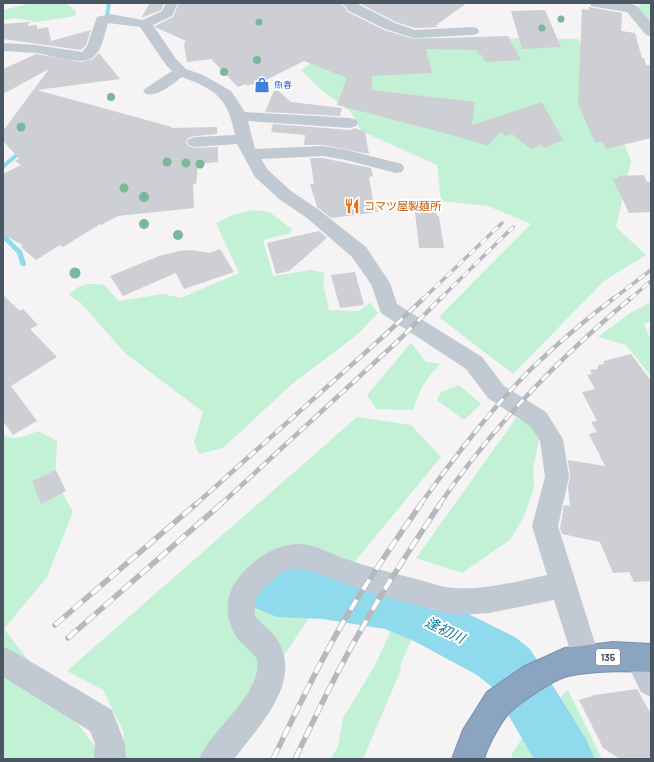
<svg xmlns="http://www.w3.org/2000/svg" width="654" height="762" font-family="Barlow,'Noto Sans JP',sans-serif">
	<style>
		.green { fill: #c3f1d5 }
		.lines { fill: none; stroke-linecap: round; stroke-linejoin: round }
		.stream { fill: #90daee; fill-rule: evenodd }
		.river { fill: #90daee; fill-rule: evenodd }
		.building { fill: #cdcfd5 }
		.highway-casing { stroke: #7690ad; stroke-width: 2 }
		.minor { fill: #c1cad2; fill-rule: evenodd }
		.highway { fill: #8ba5c1; fill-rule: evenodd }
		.rail-far2-casing { stroke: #b5b8bd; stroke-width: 3.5 }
		.rail-far1-casing { stroke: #b5b8bd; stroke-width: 4.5 }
		.rail-casing { stroke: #b5b8bd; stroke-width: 5.5 }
		.rail-far2 { stroke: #fff; stroke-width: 2.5; stroke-dasharray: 8; stroke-linecap: butt }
		.rail-far1 { stroke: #fff; stroke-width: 3; stroke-dasharray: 9; stroke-linecap: butt }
		.rail { stroke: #fff; stroke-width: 4; stroke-dasharray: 12; stroke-linecap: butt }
		.tree { fill: #7bb799 }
		.labels { text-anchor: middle; stroke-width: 4; stroke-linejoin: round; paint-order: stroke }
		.far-shop-label { font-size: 9px; fill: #366cbe; stroke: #fff; text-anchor: start }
		.shield { fill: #fff; stroke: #808990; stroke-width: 1 }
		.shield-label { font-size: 10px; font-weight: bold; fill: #4a5661 }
		.food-label { font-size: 11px; fill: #c56008; stroke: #fff; text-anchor: start }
		.near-water-label { font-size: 14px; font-style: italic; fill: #0c7c9b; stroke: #fff }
	</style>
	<rect width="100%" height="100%" fill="#f5f3f3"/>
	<path class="green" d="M32,3H65L76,11L75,16L37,22L15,18L3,20V10Z
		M642,3H651V24L638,7Z
		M325,37L578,39L604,94L631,161L616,227L646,255L604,281L513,374L439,317L531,224L488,206L441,201L437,165L361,131L351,112L320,89L301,70L323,56Z
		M252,210L269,212L292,229L290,233L263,240L273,276L311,270L325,273L323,283L329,310L359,311L370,303L378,313L358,334L292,384L223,448L199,454L194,442L203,412L125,353L81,303L69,295C80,283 88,283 104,285L119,301L163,294L181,298L239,273L216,223L232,215Z
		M651,302V321L644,324L651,341V376L626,345L598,337L630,313Z
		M411,343L426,362L441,364C424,379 420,390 413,410L376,409L367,395Z
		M459,385L481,404L464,420L437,400L441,392Z
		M357,417L411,425L441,457L313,612L215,759H123L124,733L103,690L67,671Z
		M516,418L530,424L539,440L533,469L534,487L524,516L511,539L462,573L416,558Z
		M38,431L57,441L55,480L73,512L47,577L4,629L105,759H3V434C13,443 27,435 38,431Z
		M397,618L416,620L422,631L412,639L401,663L400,672L363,759H330L338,747L343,718L374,667Z
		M568,690L602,759H511L512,754L531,724Z"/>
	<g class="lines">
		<path class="stream" d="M107,3H111L109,16L107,17L105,16Z
			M22,146L25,148L20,155L3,169V164L16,153L20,147Z
			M3,234L5,235L22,251L26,264L25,266H21L17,253L3,239Z"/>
		<path class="river" d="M269,564L277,567L323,569L387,579L450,605L515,637L530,649L586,739L595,759H534L492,687L477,675L414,641L385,629L323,619L277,617L251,606L244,589L251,572Z"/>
	</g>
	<path class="building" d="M150,3H164L161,10L141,18Z
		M179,3H341L348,12L384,30L414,39L508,36L521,60L485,62L482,55H479L476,50L426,49L432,73L372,76V90L475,102L472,125L542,102L563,140L544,148L541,145L531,149L512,134L506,136L500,132L488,146L463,138L337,105L347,78L304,61L254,86L253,84L247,86L246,84L238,87L211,59L187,62L184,44L186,41L157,28L155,26L173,17Z
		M359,3H467L435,26L439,27L415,28L396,22Z
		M589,7L622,13L621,31L635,33L642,58H644L646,65H651V138L606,149L602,141L595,143L578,104L582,9L589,10Z
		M545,10L561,47L522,49L511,11Z
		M29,22L28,26L37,25V29L48,27L51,41L91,30L86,45L81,50L3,39V24Z
		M99,53L120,79L37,90L172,127L171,128L217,127V134L195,136L188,138L186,143L189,146L195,148L218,147V162L198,164L196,184H193L194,208L118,216L101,225L100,224L63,247L60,245L36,260L21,247L23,245L3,235V174L21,165L15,161L19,158L3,141V131L49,69L3,94V69L36,54L81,62L93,59Z
		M275,88L291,102L342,108L340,116L265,112Z
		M273,124L350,130L355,128L365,132L369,154L323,145H304L305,135L271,132Z
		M310,158H323L371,168L373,176L369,177L373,200L378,212L331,218L317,207L310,184H314Z
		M644,175L647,182H651V212L629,213L613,179L619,178L618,176Z
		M415,212H436L437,216H439L444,248H419Z
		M319,231L327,238L289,271L276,274L267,243Z
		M220,249L234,272L184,289L176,273L123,296L110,276L159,256L179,251L192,250L209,253Z
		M355,272L364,305L340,308L331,275Z
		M3,295L20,311L23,309L38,325L30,329L57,357L11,386L37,421L13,435L3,421Z
		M631,354L651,381V581L634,582L629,572L613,573L600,542L562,534L560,528L564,505L570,506L568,486L570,477L568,460L605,466L589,434L597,432L591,422L597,421L582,392L595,389L587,375L592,374L590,370L598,369V365L604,364V361Z
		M56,470L66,491L41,504L32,481Z
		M637,689L651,714V759H620L603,748L579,700L595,695Z"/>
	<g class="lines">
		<defs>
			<path id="highway" d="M613,642L651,644V672C623,671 596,670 568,676C554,679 519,703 509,713C500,723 487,747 484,759H452L463,730L487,692L523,667L565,648Z"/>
		</defs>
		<use href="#highway" class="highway-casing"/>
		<path class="minor" d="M166,3H178L172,16L153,25L176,59L186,69L203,75L231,91L245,112L350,118L356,120L358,123L356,126L350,128L248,121L255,149L323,146L347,150L402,164L404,168L402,172L396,173L346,160L323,156L261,159L268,170L291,191L319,210L366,247L390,283L397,304L482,357L504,386L546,412L563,439L569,477L558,526L600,659L596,669L586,673L576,669L554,600L489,613L459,615L445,613L368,592L314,572L298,568L282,572L263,589L255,600V616C262,625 273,631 278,641C303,683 258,727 234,759H199C213,726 262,696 257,659C251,651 244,646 238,639C224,620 224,596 239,577C253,560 274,545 297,544C314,543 330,554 346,559C369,567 392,573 416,579C425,581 435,585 445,587C478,592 515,582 547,575L532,526L545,477L540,441L530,426L488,398L466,369L381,313L371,284L352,257L307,218L279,199L255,177L237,144L195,147L189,145L187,142L189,139L195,137L235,135C228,99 217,90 182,77C172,84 159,97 146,94L143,91L146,88L172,71L166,65L140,27L108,23C104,35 103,50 92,58C81,66 50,55 37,53C26,52 14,52 3,51V43L36,45L82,52L87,46L97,17L110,14L143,20L162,11Z
			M342,3H356L395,23L415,30L472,27L477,28L479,31L477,34L472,35L414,38L385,29L349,11Z
			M590,3H627L637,6L651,23V36L646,35L627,12L596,7L591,6Z
			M638,643L648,647L651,652V697L641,692L624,657L628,647Z
			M3,647L13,651L112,710L125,744L126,759H94L95,744L90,731L3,677Z"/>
		<use href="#highway" class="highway"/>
		<defs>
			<path id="rail-far2" d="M423,299L502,223
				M440,299L513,227
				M613,299L651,270
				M630,299L651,281"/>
			<path id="rail-far1" d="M195,505L386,334L424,298
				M220,505L399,340L441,298
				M420,505C454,458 490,410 531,369C557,344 585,320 614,298
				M439,505C492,427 559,358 631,298"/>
			<path id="rail" d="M55,625L196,504
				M68,638L221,504
				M273,759C295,714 316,669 341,626C365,584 393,544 421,504
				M295,759C317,713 339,667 365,623C388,582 414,543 440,504"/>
		</defs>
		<use href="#rail-far2" class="rail-far2-casing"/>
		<use href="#rail-far1" class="rail-far1-casing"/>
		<use href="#rail" class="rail-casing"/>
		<use href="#rail-far2" class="rail-far2"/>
		<use href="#rail-far1" class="rail-far1"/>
		<use href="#rail" class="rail"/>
	</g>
	<g class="tree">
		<circle cx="561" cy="19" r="3.5"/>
		<circle cx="259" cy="22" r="3.5"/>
		<circle cx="542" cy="28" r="3.5"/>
		<circle cx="257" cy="60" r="4"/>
		<circle cx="224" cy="72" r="4"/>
		<circle cx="111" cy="97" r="4"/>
		<circle cx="21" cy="127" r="4.5"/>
		<circle cx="167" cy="162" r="4.5"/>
		<circle cx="186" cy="163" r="4.5"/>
		<circle cx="200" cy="164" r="4.5"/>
		<circle cx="124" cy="188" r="4.5"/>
		<circle cx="144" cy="197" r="5"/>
		<circle cx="144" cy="224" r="5"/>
		<circle cx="178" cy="235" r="5"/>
		<circle cx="75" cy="273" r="5.5"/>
	</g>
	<defs>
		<symbol id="shop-bare" viewBox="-9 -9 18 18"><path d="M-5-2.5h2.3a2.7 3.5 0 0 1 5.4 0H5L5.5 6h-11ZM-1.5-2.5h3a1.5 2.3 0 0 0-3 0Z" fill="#3f7fe0" stroke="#fff" stroke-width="2.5" paint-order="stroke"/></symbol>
		<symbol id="restaurant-bare" viewBox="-9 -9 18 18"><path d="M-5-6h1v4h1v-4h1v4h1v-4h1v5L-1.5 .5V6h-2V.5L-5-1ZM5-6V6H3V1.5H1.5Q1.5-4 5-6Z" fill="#e8710a" stroke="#fff" stroke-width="2.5" paint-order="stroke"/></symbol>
	</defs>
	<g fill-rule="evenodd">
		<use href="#shop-bare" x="251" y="74" width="22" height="22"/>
		<use href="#restaurant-bare" x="341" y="195" width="22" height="22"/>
	</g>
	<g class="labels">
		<g class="far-shop-label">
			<text x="274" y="88">魚春</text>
		</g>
		<rect class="shield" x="596" y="649" width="24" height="16" rx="3"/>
		<g class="shield-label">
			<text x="608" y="661">135</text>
		</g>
		<g class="food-label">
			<text x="364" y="210">コマツ屋製麺所</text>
		</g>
		<g class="near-water-label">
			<text transform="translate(445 630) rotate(26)" y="5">逢初川</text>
		</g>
	</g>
	<rect width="654" height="762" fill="none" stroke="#4a5661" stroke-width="8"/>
</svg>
